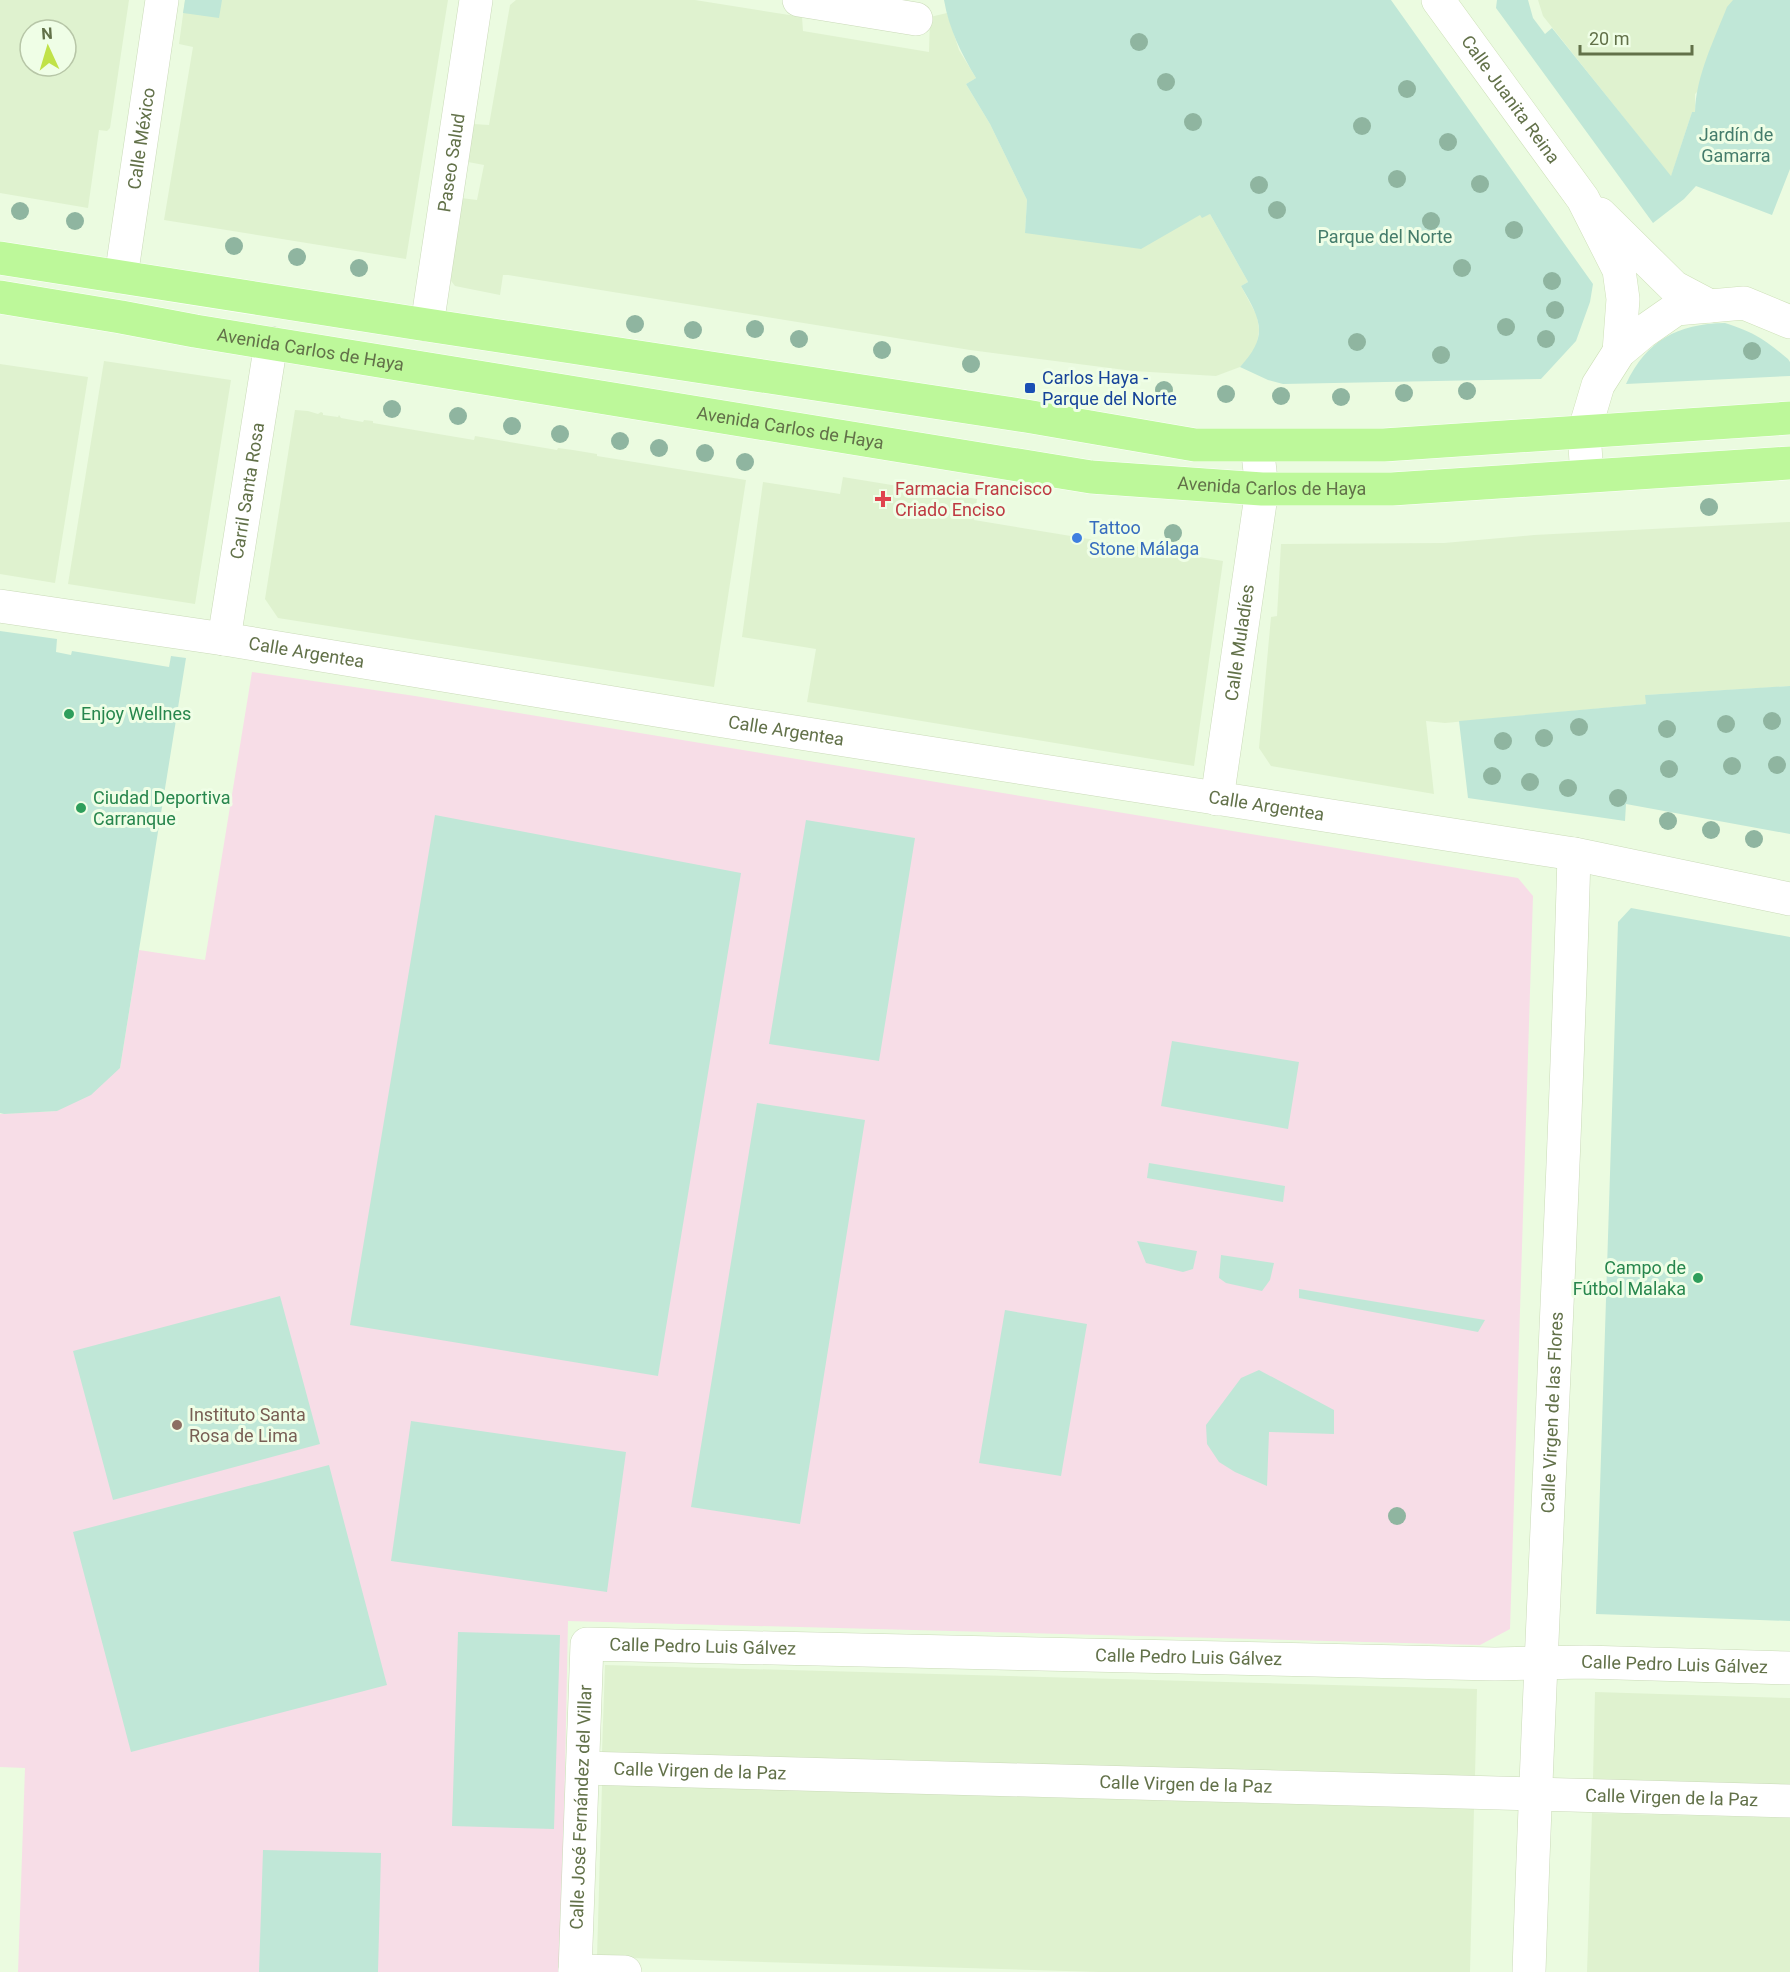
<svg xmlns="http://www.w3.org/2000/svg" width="1790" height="1972" font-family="Roboto,sans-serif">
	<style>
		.residential { fill: #dff2cf; fill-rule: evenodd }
		.education { fill: #f7dde7 }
		.green { fill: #c0e7d7 }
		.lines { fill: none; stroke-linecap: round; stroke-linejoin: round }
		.street-casing { stroke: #cadab8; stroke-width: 34 }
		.secondary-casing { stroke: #cee0b8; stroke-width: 34 }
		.primary-casing { stroke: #fff; stroke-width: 34 }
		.street { stroke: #fff; stroke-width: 33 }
		.secondary { stroke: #fff; stroke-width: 33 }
		.primary { stroke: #bdf89a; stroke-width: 33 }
		.tree { fill: #8fb5a0 }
		.transit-dot { fill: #1a4fb4; stroke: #effee6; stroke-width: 2 }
		.health-dot { fill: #e0444e; stroke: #effee6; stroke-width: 2 }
		.shop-dot { fill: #3f7fe0; stroke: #effee6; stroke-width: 2 }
		.leisure-dot { fill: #2e9e5b; stroke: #effee6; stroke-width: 2 }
		.education-dot { fill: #8d6e63; stroke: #effee6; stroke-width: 2 }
		.labels { text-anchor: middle; stroke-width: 6; stroke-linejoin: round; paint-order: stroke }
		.street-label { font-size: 18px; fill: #627149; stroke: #effee6 }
		.park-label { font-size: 18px; fill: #447c6b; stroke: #effee6 }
		.transit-label { font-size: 18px; fill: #164399; stroke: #effee6; text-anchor: start }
		.health-label { font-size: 18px; fill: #be3a42; stroke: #effee6; text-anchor: start }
		.shop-label { font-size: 18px; fill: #366cbe; stroke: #effee6; text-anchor: start }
		.leisure-label { font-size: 18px; fill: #27864d; stroke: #effee6; text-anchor: start }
		.education-label { font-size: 18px; fill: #785e54; stroke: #effee6; text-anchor: start }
	</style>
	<rect width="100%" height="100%" fill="#ebfbe0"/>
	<path class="residential" d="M0,0H129L110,128L107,131L99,130L88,208L0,193ZM30,30H66V66H30Z
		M185,0H448L406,259L164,220L193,47L179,44Z
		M516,0H695L802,17L803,31L929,52L930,17L947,13L959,50L976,78L966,84L990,124L1027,200L1025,233L1210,214L1247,280L1248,282L1241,286L1257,316L1259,330L1257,344L1250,357L1240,367L1216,376L1133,371L970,350L508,275H503L500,295L455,286L448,277L461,198L477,200L484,165L468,162L473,124L489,125L510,5Z
		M1538,0H1790L1695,94V113L1692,112L1671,177L1543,16Z
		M104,361L231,380L195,604L68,584Z
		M0,364L88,377L55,583L0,574Z
		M295,410L308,411L318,414L321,412L323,413V415L338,417L339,415L341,418L363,422L364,420L373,421V423L474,440L475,436L557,450L558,448L573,450L597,454V456L746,480L714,687L278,618L265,599Z
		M843,477L977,499L974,520L1223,561L1194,766L807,702L816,649L742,637L763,482L840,494Z
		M1790,522V686L1646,695L1647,704L1445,723L1426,721L1434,794L1271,766L1259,748L1271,617L1277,616L1281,544L1444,543L1534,535Z
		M605,1665L1477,1689L1475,1776L602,1752Z
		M1595,1692L1790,1698V1785L1593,1779Z
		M602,1785L1474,1809L1470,1972H1099L597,1957Z
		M1592,1813L1790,1818V1972H1587Z"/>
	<path class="education" d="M252,672L415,696L1518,878L1533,896L1510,1629L1480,1645L568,1621L561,1972H18L25,1768L0,1767V1114L57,1111L120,1068L139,950L205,960Z"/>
	<path class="green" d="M185,0H222L219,18L183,13Z
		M944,0H1391L1593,284L1590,302L1576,341L1541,379L1283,384L1268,380L1240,367C1270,335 1260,319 1241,286L1248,282L1247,280L1210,214L1202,218L1200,215L1141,249L1025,233L1027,200L990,124L966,84L976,78C961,53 949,29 944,0Z
		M1497,0H1528L1533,18L1545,34L1552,28L1671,176L1692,112H1695C1696,76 1714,40 1727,7L1733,0H1790V169L1772,215L1696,186L1684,199L1653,223L1496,8Z
		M1725,323C1754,332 1765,340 1788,359L1790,362V376L1626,384C1647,340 1677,324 1725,323Z
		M0,631L57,639L56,652L71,655L72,651L169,667L171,656L186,658L120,1068L91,1095L57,1111L4,1114L0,1113Z
		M1790,686V834L1626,804L1625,821L1468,798L1459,721L1646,704L1645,695Z
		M435,815L741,873L658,1376L350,1325Z
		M806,820L915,838L879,1061L769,1044Z
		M1631,908L1790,937V1621L1596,1614L1618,922Z
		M1172,1041L1299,1062L1288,1129L1161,1106Z
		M757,1103L865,1120L800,1524L691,1507Z
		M1149,1163L1285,1186L1283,1202L1147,1178Z
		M1137,1241L1197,1251L1193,1269L1183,1272L1146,1263Z
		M1221,1255L1274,1263L1270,1280L1262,1291L1226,1283L1219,1278Z
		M1299,1289L1485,1320L1478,1332L1299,1298Z
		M280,1296L320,1444L113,1500L73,1351Z
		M1005,1310L1087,1324L1061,1476L979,1463Z
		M1259,1370L1334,1410V1434L1269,1432L1267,1486L1235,1472L1219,1462L1207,1444L1206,1425L1241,1378Z
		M411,1421L626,1452L607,1592L391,1561Z
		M329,1465L387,1685L131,1752L73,1532Z
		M458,1632L560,1635L554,1829L452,1826Z
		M263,1850L381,1853L378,1972H259Z"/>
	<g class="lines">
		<defs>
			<g id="street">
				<path d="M799,0L916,19"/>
				<path id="s1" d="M121,277L162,0"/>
				<path id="s2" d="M427,325L476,0"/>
				<path id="s3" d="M0,606L224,639L717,720L1574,854L1790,899"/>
				<path id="s4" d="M224,639L271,343"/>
				<path id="s5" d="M1217,799L1262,489L1257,445"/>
				<path id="s6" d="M583,1768L1790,1801"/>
				<path d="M575,1971L625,1972"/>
				<path id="s7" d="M575,1972L587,1644L1495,1664L1585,1662L1790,1668"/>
				<path id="s8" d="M1529,1972C1541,1599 1564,1227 1574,854"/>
			</g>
			<g id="secondary">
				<path id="s9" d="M1438,0L1583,199L1619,270L1623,299L1619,352"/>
				<path d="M1600,214L1674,287L1710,306"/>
				<path d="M1587,476L1584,432L1598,385L1619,352L1643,332L1676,309L1744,303L1790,322"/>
			</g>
			<g id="primary">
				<path d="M0,258L427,325L1026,416L1195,445H1384L1790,418"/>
				<path id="s10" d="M0,297L121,317L195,331L1091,477L1262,489H1392L1790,463"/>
			</g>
		</defs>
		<use href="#street" class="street-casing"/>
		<use href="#secondary" class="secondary-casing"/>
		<use href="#primary" class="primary-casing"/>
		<use href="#street" class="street"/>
		<use href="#secondary" class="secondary"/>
		<use href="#primary" class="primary"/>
	</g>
	<g class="tree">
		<circle cx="1139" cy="42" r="9"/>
		<circle cx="1166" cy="82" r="9"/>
		<circle cx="1407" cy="89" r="9"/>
		<circle cx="1193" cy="122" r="9"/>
		<circle cx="1362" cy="126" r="9"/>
		<circle cx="1448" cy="142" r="9"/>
		<circle cx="1397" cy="179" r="9"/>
		<circle cx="1480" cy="184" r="9"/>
		<circle cx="1259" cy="185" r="9"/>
		<circle cx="1277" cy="210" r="9"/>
		<circle cx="20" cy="211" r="9"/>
		<circle cx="75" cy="221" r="9"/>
		<circle cx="1431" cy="221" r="9"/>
		<circle cx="1514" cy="230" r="9"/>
		<circle cx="234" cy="246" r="9"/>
		<circle cx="297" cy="257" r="9"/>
		<circle cx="359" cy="268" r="9"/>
		<circle cx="1462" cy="268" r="9"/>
		<circle cx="1552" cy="281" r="9"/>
		<circle cx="1555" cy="310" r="9"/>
		<circle cx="635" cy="324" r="9"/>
		<circle cx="1506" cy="327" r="9"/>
		<circle cx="755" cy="329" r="9"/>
		<circle cx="693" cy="330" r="9"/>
		<circle cx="799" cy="339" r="9"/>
		<circle cx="1546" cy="339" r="9"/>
		<circle cx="1357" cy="342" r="9"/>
		<circle cx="882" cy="350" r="9"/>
		<circle cx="1752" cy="351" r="9"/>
		<circle cx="1441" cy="355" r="9"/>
		<circle cx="971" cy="364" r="9"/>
		<circle cx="1164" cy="390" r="9"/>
		<circle cx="1467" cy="391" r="9"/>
		<circle cx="1404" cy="393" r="9"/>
		<circle cx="1226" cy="394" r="9"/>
		<circle cx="1281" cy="396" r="9"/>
		<circle cx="1341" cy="397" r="9"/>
		<circle cx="392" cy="409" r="9"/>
		<circle cx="458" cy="416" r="9"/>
		<circle cx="512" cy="426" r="9"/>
		<circle cx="560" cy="434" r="9"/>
		<circle cx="620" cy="441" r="9"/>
		<circle cx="659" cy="448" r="9"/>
		<circle cx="705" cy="453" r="9"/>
		<circle cx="745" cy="462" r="9"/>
		<circle cx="1709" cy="507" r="9"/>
		<circle cx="1173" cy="533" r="9"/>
		<circle cx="1772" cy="721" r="9"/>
		<circle cx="1726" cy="724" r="9"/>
		<circle cx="1579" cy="727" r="9"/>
		<circle cx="1667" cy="729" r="9"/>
		<circle cx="1544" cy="738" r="9"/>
		<circle cx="1503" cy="741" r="9"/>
		<circle cx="1777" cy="765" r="9"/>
		<circle cx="1732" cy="766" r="9"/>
		<circle cx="1669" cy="769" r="9"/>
		<circle cx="1492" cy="776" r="9"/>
		<circle cx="1530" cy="782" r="9"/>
		<circle cx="1568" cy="788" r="9"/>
		<circle cx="1618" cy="798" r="9"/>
		<circle cx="1668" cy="821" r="9"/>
		<circle cx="1711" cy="830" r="9"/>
		<circle cx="1754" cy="839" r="9"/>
		<circle cx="1397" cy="1516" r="9"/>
	</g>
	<rect class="transit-dot" x="1024" y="382" width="12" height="12" rx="3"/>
	<path class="health-dot" d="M880 490h6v6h6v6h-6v6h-6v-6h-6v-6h6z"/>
	<circle class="shop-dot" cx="1077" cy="538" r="6"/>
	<g class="leisure-dot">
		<circle cx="69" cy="714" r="6"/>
		<circle cx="81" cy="808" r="6"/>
		<circle cx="1698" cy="1278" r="6"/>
	</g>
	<circle class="education-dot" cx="177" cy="1425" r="6"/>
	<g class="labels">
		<g class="street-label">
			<text dy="6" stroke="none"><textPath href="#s9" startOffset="123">Calle Juanita Reina</textPath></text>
			<text dy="6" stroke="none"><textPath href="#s1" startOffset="140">Calle México</textPath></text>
			<text dy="6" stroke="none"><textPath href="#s2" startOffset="164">Paseo Salud</textPath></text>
			<text dy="6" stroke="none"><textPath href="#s10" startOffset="315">Avenida Carlos de Haya</textPath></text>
			<text dy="6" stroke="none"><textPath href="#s10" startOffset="801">Avenida Carlos de Haya</textPath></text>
			<text dy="6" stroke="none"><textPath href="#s10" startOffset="1287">Avenida Carlos de Haya</textPath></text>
			<text dy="6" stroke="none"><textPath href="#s4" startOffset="150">Carril Santa Rosa</textPath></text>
			<text dy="6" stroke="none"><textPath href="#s5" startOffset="158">Calle Muladíes</textPath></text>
			<text dy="6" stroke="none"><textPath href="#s3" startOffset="310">Calle Argentea</textPath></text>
			<text dy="6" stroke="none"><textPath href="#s3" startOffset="796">Calle Argentea</textPath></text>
			<text dy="6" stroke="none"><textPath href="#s3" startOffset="1282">Calle Argentea</textPath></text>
			<text dy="6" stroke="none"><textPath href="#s8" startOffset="560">Calle Virgen de las Flores</textPath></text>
			<text dy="6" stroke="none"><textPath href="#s7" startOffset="444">Calle Pedro Luis Gálvez</textPath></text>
			<text dy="6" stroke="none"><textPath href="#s7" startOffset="930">Calle Pedro Luis Gálvez</textPath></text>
			<text dy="6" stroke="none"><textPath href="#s7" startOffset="1416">Calle Pedro Luis Gálvez</textPath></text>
			<text dy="6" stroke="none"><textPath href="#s6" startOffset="117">Calle Virgen de la Paz</textPath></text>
			<text dy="6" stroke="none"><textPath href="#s6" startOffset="603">Calle Virgen de la Paz</textPath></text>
			<text dy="6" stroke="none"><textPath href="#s6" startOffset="1089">Calle Virgen de la Paz</textPath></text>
			<text dy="6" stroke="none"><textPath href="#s7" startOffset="165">Calle José Fernández del Villar</textPath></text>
		</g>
		<g class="park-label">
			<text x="1736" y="141">Jardín de<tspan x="1736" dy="21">Gamarra</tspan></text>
			<text x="1385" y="243">Parque del Norte</text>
		</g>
		<g class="transit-label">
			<text x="1042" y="384">Carlos Haya -<tspan x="1042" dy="21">Parque del Norte</tspan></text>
		</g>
		<g class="health-label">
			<text x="895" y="495">Farmacia Francisco<tspan x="895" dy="21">Criado Enciso</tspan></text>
		</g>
		<g class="shop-label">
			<text x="1089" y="534">Tattoo<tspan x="1089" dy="21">Stone Málaga</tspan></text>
		</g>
		<g class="leisure-label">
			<text x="81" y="720">Enjoy Wellnes</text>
			<text x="93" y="804">Ciudad Deportiva<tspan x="93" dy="21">Carranque</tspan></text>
			<text x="1686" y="1274" text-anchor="end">Campo de<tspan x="1686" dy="21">Fútbol Malaka</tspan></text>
		</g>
		<g class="education-label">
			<text x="189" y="1421">Instituto Santa<tspan x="189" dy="21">Rosa de Lima</tspan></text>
		</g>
	</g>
	<g transform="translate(48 48) rotate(356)"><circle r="28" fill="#effee6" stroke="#b7c6a7" stroke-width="1.5"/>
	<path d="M0-4.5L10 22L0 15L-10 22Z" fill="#c0e248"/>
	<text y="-9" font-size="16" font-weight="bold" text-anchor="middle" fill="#627149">N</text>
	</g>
	<path d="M1580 45v9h112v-9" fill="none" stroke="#627149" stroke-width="3"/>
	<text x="1589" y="45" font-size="18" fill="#627149" stroke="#effee6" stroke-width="4.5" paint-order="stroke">20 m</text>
</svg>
